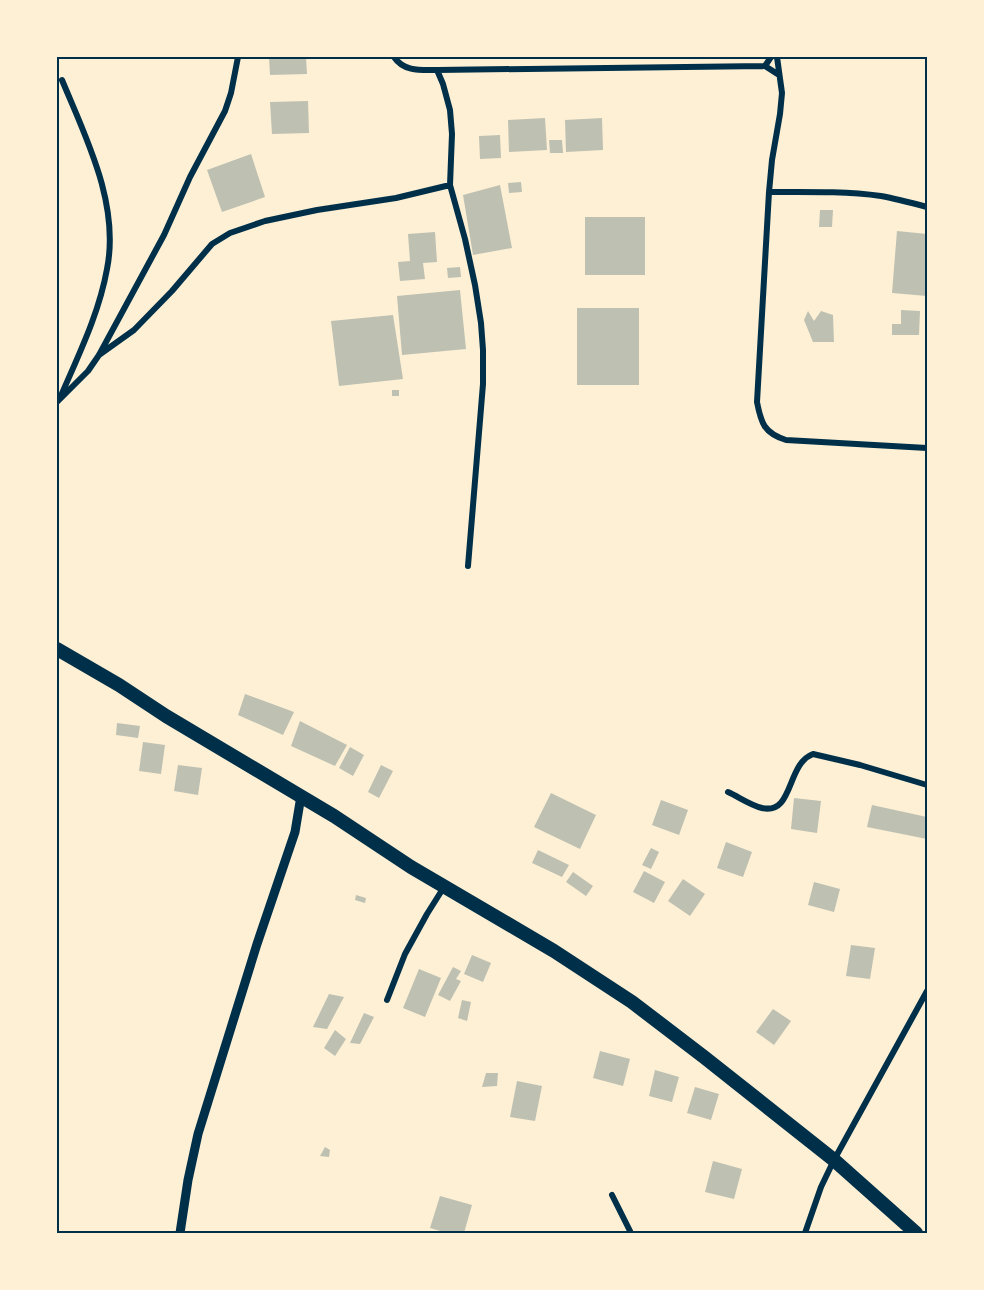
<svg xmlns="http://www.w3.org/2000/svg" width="984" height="1290" font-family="Merriweather,serif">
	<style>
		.building { fill: #bec0b2 }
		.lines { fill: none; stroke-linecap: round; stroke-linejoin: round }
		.minor { stroke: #003049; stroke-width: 6 }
		.tertiary { stroke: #003049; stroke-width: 9 }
		.trunk { stroke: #003049; stroke-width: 14 }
		.neatline { fill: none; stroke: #003049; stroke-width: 2 }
	</style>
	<rect width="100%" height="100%" fill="#fdf0d5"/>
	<path class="building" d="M269,57H306L307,74L270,75Z
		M308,101L309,133L272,134L270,102Z
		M545,118L547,150L509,152L508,120Z
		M602,118L603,150L566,152L565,120Z
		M500,135L501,158L480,159L479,136Z
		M549,140H562L563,153H550Z
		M251,154L265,197L222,212L207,170Z
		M521,182L522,192L509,193L508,183Z
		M500,185L512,248L473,255L463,195Z
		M820,210H833L832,227H819Z
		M585,217H645V275H585Z
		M897,231L927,234V296L892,293Z
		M435,232L437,262L423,263L425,279L400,281L398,262L410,261L408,234Z
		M460,267L461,277L448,278L447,268Z
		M460,290L466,349L402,355L397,296Z
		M577,308H639V385H577Z
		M901,310L920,311L919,335H892V324H901Z
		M808,311L814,321L821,311L833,315L834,342H813L804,320Z
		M393,315L403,379L339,386L331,321Z
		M392,390H399V396H392Z
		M245,694L294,712L283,735L238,715Z
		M300,721L347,745L335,766L291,746Z
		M117,723L140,726L138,738L116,735Z
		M143,742L165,745L161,774L139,771Z
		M350,747L364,755L353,776L339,768Z
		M178,765L202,768L198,795L174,791Z
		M381,765L393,771L379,798L368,792Z
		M551,793L596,815L580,849L534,827Z
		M794,798L821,801L817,833L791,829Z
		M661,800L688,810L679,835L652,825Z
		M872,805L927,817V839L867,827Z
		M726,842L752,852L743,877L717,868Z
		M651,848L659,852L651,869L642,865Z
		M538,850L569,865L562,877L532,863Z
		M644,871L665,882L654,903L633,892Z
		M573,872L593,886L586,896L566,882Z
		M683,879L705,894L690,916L668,901Z
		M814,882L840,889L834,912L808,905Z
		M356,895L366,898L365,903L355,900Z
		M851,945L875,948L870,979L846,976Z
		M472,955L491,963L483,982L464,974Z
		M453,967L461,971L456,979L461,981L450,1001L438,995Z
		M419,969L441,978L425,1017L403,1008Z
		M329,994L344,997L327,1029L313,1027Z
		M462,1000L471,1002L467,1021L458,1018Z
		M773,1009L791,1021L774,1045L756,1032Z
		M364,1013L374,1017L360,1044L350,1043Z
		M335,1030L346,1039L335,1056L324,1048Z
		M600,1051L630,1059L623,1086L593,1078Z
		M655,1070L679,1077L672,1102L649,1096Z
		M486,1073H498L497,1086L482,1087Z
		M517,1081L542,1086L535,1121L510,1117Z
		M695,1087L719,1094L711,1120L687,1113Z
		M325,1147L330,1150L329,1157L320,1156Z
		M713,1161L742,1169L734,1199L705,1192Z
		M440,1196L472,1205L464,1233H447L430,1228Z"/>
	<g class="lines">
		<path class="minor" d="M394,57C404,72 421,70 437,70L443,84L450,110L452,134L450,185L465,239L475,285L481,323L483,350V384L468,566
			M777,57L782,93L780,114L772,160L769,192L757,402C761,423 764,433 786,440L927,448
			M765,66L771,57
			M437,70L765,66L779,75
			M769,192C806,192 844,191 881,196C897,199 912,203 927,207
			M99,355L134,330L172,291L212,244L230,233L265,221L317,210L396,198L450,185
			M60,398C78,356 99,314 107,269C120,204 86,138 62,80
			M57,402L88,371L99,355L164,235L190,177L225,111L231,93L238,57
			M728,792C739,797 750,805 762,808C794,815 786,764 813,754L860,765L927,785
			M387,1000L405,954L427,914L444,887
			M612,1195L631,1233
			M805,1233L821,1187L834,1160L927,991"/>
		<path class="tertiary" d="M180,1233L188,1180L198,1134L257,944L295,832L301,796"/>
		<path class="trunk" d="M57,649L119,685L166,716L334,816L411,867L554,951L632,1002L704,1057L834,1160L916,1233"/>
	</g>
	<rect width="984" height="1290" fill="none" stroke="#fdf0d5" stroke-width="117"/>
	<rect x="58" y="58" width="868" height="1174" class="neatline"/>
</svg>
